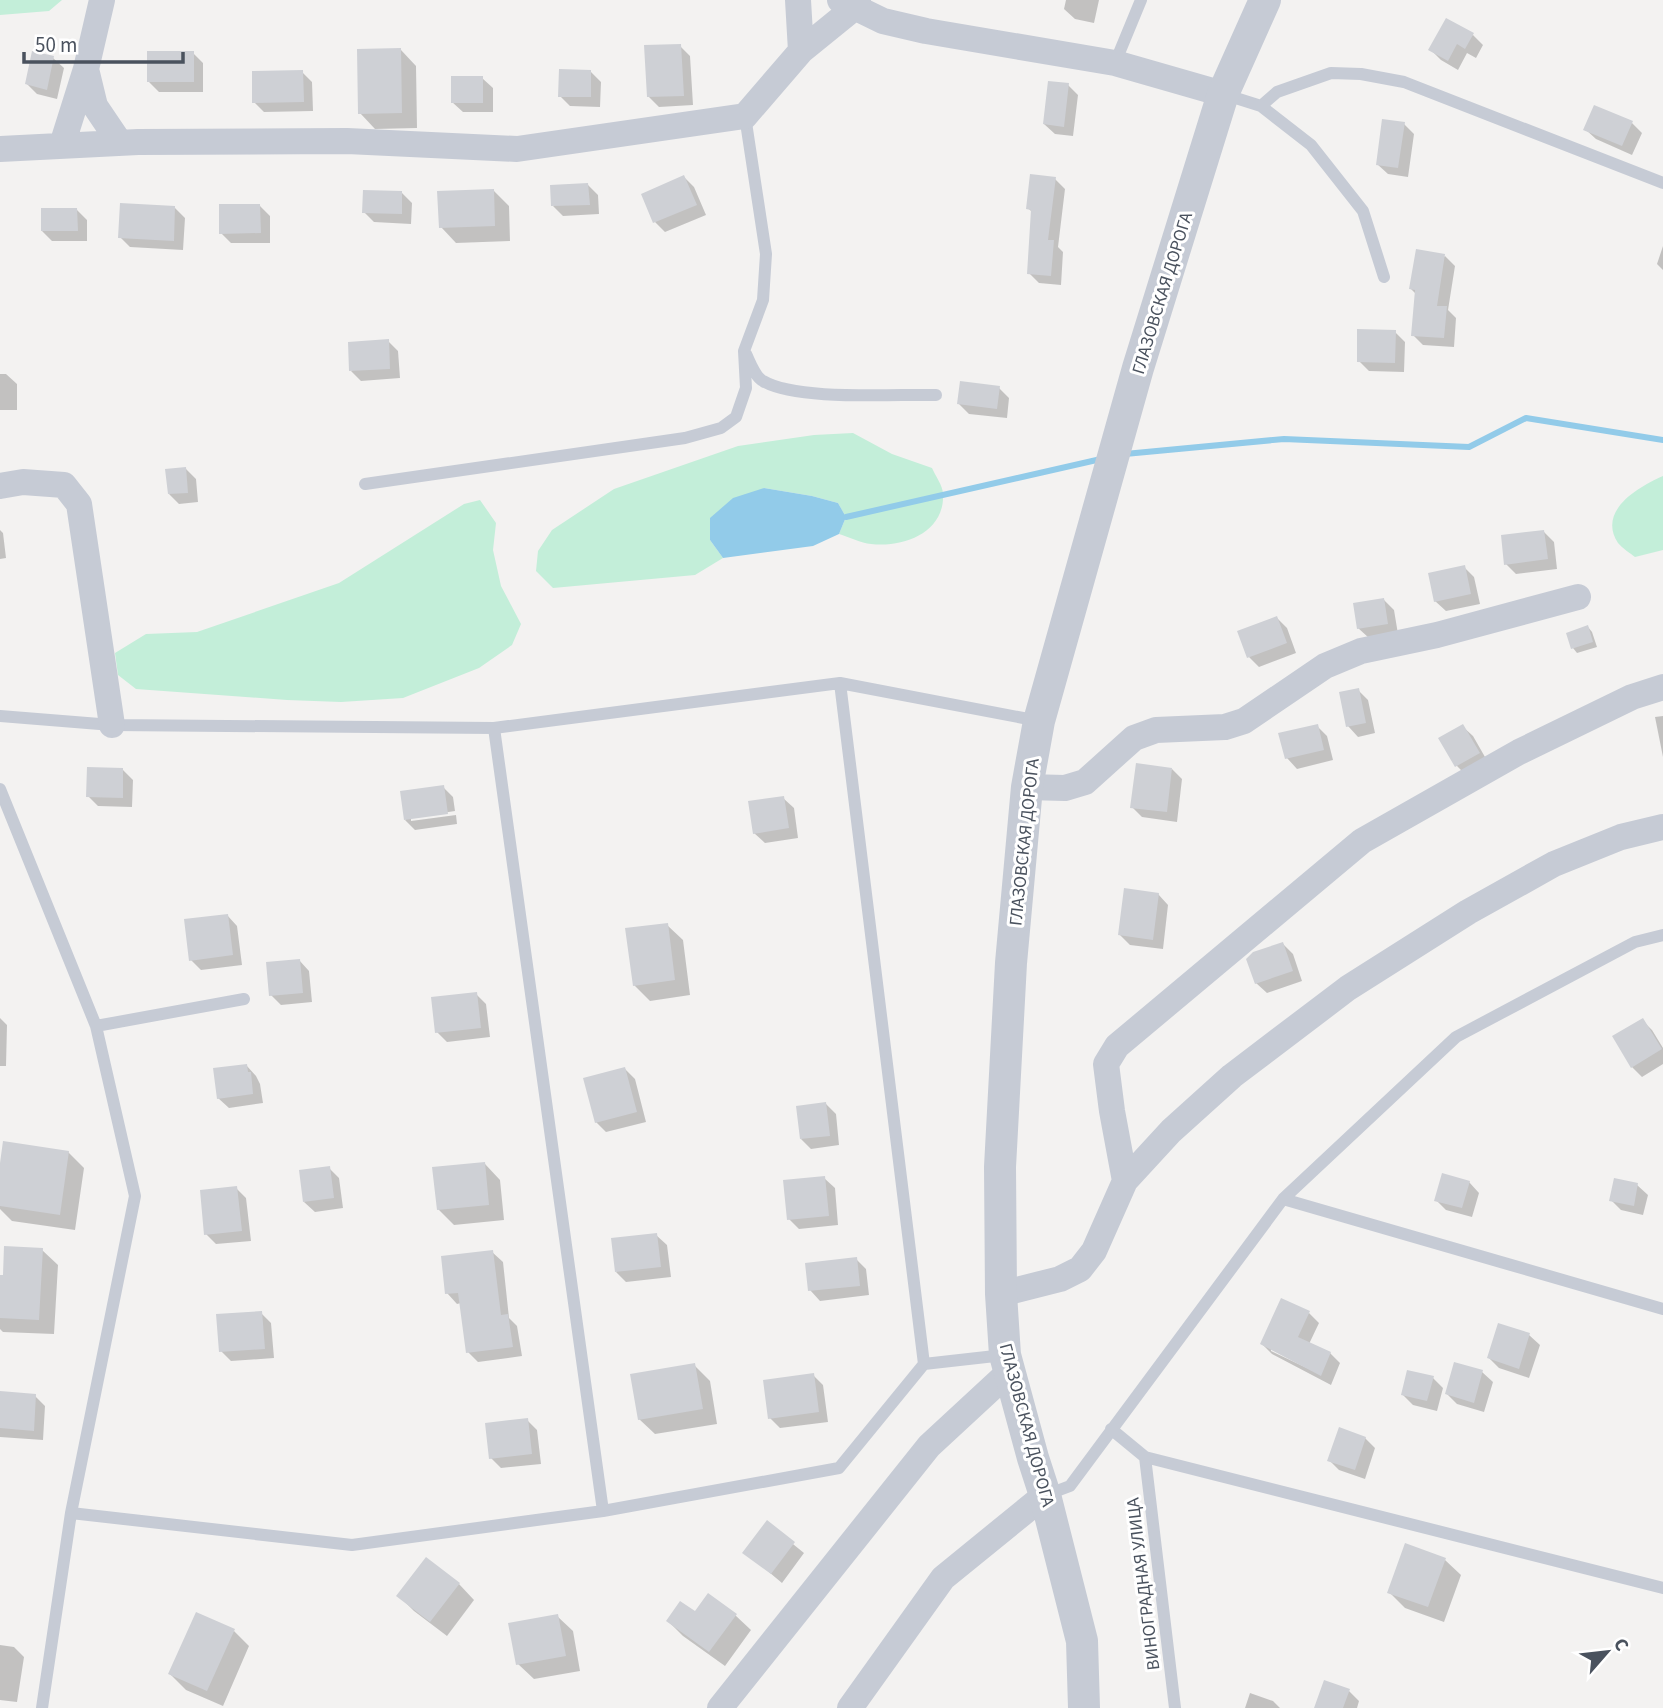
<svg xmlns="http://www.w3.org/2000/svg" width="1663" height="1708" font-family="'Source Sans 3',sans-serif">
	<style>
		.green { fill: #c3eed9 }
		.water { fill: #92cbe9 }
		.shadow { fill: #0003; fill-rule: evenodd }
		.lines { fill: none; stroke-linecap: round; stroke-linejoin: round }
		.stream { stroke: #92cbe9; stroke-width: 6 }
		.building { fill: #ced0d5 }
		.service { stroke: #c6cbd5; stroke-width: 12 }
		.minor { stroke: #c6cbd5; stroke-width: 26 }
		.tertiary { stroke: #c6cbd5; stroke-width: 32 }
		.labels { text-anchor: middle; stroke-width: 6; stroke-linejoin: round; paint-order: stroke }
		.street-label { font-size: 18px; fill: #4a525e; stroke: #fff }
	</style>
	<rect width="100%" height="100%" fill="#f3f2f1"/>
	<path class="green" d="M0,0H62L49,11L0,15Z
		M853,433L892,454L932,468C935,475 943,486 943,494C945,532 904,548 871,544C861,543 849,537 839,534L846,517L838,503L812,496L764,488L710,540L723,558L695,575L553,588L536,571L538,551L552,530L614,489L738,446L814,435Z
		M1663,476V550L1635,557C1630,553 1622,548 1618,543C1597,511 1638,487 1663,476Z
		M480,500L496,523L493,550L501,586L521,624L512,645L479,668L403,698L341,702L287,700L136,689L118,675L115,653L146,634L197,632L339,583L464,504Z"/>
	<path class="water" d="M764,488L812,496L838,503L846,517L839,534L813,546L723,558L710,540V518L733,498Z"/>
	<path class="shadow" d="M1066,0H1099L1094,23L1075,19L1064,9Z
		M1473,35L1483,45L1476,58L1467,53L1458,70L1441,60L1431,50Z
		M680,46L690,56L693,105L659,107L648,96Z
		M401,50L416,66L417,128L375,129L360,113Z
		M193,53L203,63V92H159L149,82Z
		M53,58L64,68L57,99L37,94L27,84Z
		M302,72L312,82L313,111L264,112L254,102Z
		M591,72L601,82L600,107L570,106L560,96Z
		M482,78L493,88V112H463L452,102Z
		M1068,85L1078,95L1073,136L1055,134L1044,124Z
		M1632,123L1642,133L1632,155L1596,139L1585,129Z
		M1404,124L1414,134L1408,177L1388,174L1377,164Z
		M684,177L694,187L706,215L665,232L655,222Z
		M1055,179L1065,189L1058,247L1063,252L1061,285L1039,283L1029,273L1033,213L1028,208Z
		M588,185L598,195L599,214L563,216L553,206Z
		M494,191L509,206L510,241L456,243L441,227Z
		M402,193L412,203L411,224L374,222L364,212Z
		M260,206L270,216V243H231L221,233Z
		M175,208L185,218L183,250L130,247L120,237Z
		M77,210L87,220V241H52L42,231Z
		M1663,246V270L1657,264Z
		M1445,256L1455,266L1448,310L1456,318L1454,347L1423,345L1413,335L1416,294L1411,289Z
		M1395,332L1405,342L1404,372L1369,371L1359,361Z
		M388,341L398,351L400,378L361,381L351,371Z
		M0,374H6L17,384V410H0Z
		M999,388L1009,398L1007,418L969,414L959,404Z
		M186,469L196,479L198,502L179,504L169,494Z
		M0,530L3,533L6,558L0,559Z
		M1544,532L1554,542L1557,569L1516,574L1506,564Z
		M1464,567L1474,577L1480,604L1446,611L1435,601Z
		M1384,600L1394,610L1398,634L1369,638L1358,628Z
		M1277,618L1287,628L1296,653L1259,667L1249,657Z
		M1588,627L1592,632L1597,647L1577,653L1573,648Z
		M1358,690L1368,700L1375,733L1358,737L1348,726Z
		M1663,716V757L1655,717Z
		M1317,726L1327,736L1333,760L1297,769L1287,758Z
		M1462,726L1473,736L1489,764L1467,776L1457,766L1441,739Z
		M1172,769L1182,779L1177,822L1142,817L1132,807Z
		M123,770L133,780L132,807L98,806L88,796Z
		M443,787L453,797L455,811L411,818V821L456,815L457,824L415,830L405,820Z
		M783,798L794,808L798,838L765,843L754,833Z
		M1158,894L1168,905L1163,949L1130,945L1120,935Z
		M227,915L237,926L242,965L201,970L191,960Z
		M667,925L683,940L690,995L650,1001L634,985Z
		M1283,944L1293,954L1302,981L1267,993L1256,983Z
		M299,960L309,971L312,1002L281,1005L271,995Z
		M476,994L486,1004L490,1037L447,1042L437,1032Z
		M0,1018L7,1025L6,1066H0Z
		M1642,1020L1652,1030L1663,1048V1064L1642,1077L1632,1067Z
		M246,1065L256,1076L260,1084L263,1103L229,1108L218,1098Z
		M625,1069L635,1079L646,1122L606,1132L596,1122Z
		M826,1104L836,1114L839,1145L811,1149L801,1139Z
		M68,1152L84,1168L75,1230L12,1221L0,1209V1176Z
		M485,1164L500,1180L504,1220L454,1225L438,1209Z
		M329,1168L339,1178L343,1208L315,1212L304,1202Z
		M824,1178L835,1188L838,1225L799,1229L789,1219Z
		M1469,1182L1479,1193L1472,1217L1446,1210L1436,1200Z
		M1637,1185L1648,1195L1643,1215L1621,1210L1611,1200Z
		M236,1188L246,1198L251,1241L216,1244L206,1234Z
		M656,1235L667,1245L671,1277L626,1282L616,1272Z
		M42,1250L58,1265L54,1334L3,1332L0,1329V1277H4Z
		M492,1252L503,1262L509,1318L517,1326L522,1356L478,1362L468,1352L461,1303L457,1304L447,1293Z
		M856,1259L866,1269L869,1295L820,1301L810,1290Z
		M261,1313L271,1323L274,1358L231,1361L221,1351Z
		M1309,1313L1319,1323L1309,1344L1330,1353L1340,1363L1331,1385L1272,1354L1262,1344ZM1271,1348L1309,1369L1271,1351Z
		M1529,1335L1540,1345L1529,1378L1499,1368L1489,1358Z
		M694,1365L710,1381L717,1424L655,1434L639,1419Z
		M1482,1372L1493,1382L1484,1412L1457,1404L1447,1394Z
		M813,1375L823,1385L828,1422L780,1428L770,1418Z
		M1433,1378L1443,1388L1437,1411L1413,1405L1403,1395Z
		M0,1393L35,1396L45,1406L43,1440L0,1437Z
		M527,1420L537,1430L541,1464L501,1468L491,1458Z
		M1365,1438L1375,1448L1365,1479L1339,1470L1329,1460Z
		M767,1523L804,1553L782,1583L745,1552Z
		M1445,1560L1461,1575L1444,1622L1405,1608L1389,1592Z
		M459,1584L474,1600L447,1636L414,1611L399,1596Z
		M695,1614L735,1615L751,1630L725,1666L683,1636L668,1621Z
		M557,1616L573,1631L580,1671L534,1679L518,1664Z
		M234,1631L249,1646L223,1706L186,1690L170,1674Z
		M0,1645L14,1647L24,1657L17,1702L0,1700Z
		M1349,1691L1359,1701L1357,1708H1316Z
		M1250,1693L1273,1701L1280,1708H1245Z"/>
	<g class="lines">
		<path class="stream" d="M1125,454L1284,439L1469,447L1526,418L1663,440
			M846,517L1101,459"/>
	</g>
	<path class="building" d="M1446,18L1474,33L1465,49L1457,44L1448,61L1428,50Z
		M681,44L684,96L647,97L644,45Z
		M401,48L402,113L358,114L357,49Z
		M32,51L54,56L47,90L25,84Z
		M147,51H194V82H147Z
		M559,69L591,70V97H558Z
		M303,70L304,102L252,103V71Z
		M451,76H483V103H451Z
		M1048,81L1069,83L1064,127L1043,124Z
		M1594,105L1633,121L1622,146L1583,130Z
		M1382,119L1405,122L1398,168L1376,165Z
		M1030,174L1056,177L1048,240H1054L1051,276L1027,274L1031,210L1026,209Z
		M684,175L697,205L653,223L641,194Z
		M588,183L590,205L551,206L550,185Z
		M494,189L495,226L439,228L437,191Z
		M363,190L402,191V214L362,213Z
		M120,203L175,206L174,241L118,238Z
		M219,204H260L261,233L219,234Z
		M41,208H77L78,231H41Z
		M1416,249L1445,254L1437,306H1447L1444,338L1411,336L1415,290L1409,289Z
		M1357,329L1396,330L1395,363L1357,362Z
		M389,339L390,369L349,371L348,342Z
		M960,381L1000,386L997,409L957,404Z
		M186,467L188,493L168,494L165,469Z
		M1544,530L1548,559L1504,565L1501,535Z
		M1465,565L1471,594L1434,602L1428,573Z
		M1384,598L1388,624L1357,629L1353,603Z
		M1277,616L1287,643L1247,658L1237,631Z
		M1588,625L1593,642L1571,649L1566,633Z
		M1359,688L1366,723L1346,727L1339,692Z
		M1318,724L1324,750L1285,759L1278,733Z
		M1463,724L1480,753L1455,767L1438,738Z
		M1136,763L1172,768L1167,812L1130,808Z
		M87,767L123,768V798L86,797Z
		M444,785L448,814L404,820L400,791Z
		M784,796L789,828L753,834L748,801Z
		M1124,888L1159,893L1153,940L1118,935Z
		M228,914L233,955L189,961L184,919Z
		M668,923L675,980L633,986L625,928Z
		M1283,942L1293,971L1255,984L1246,959L1253,952Z
		M300,959L303,993L269,996L266,962Z
		M477,992L481,1028L435,1033L431,997Z
		M1643,1018L1662,1049L1631,1068L1612,1036Z
		M247,1064L248,1072H251L253,1094L217,1099L213,1068Z
		M625,1067L637,1112L595,1123L583,1078Z
		M826,1102L830,1136L800,1139L796,1106Z
		M3,1141L69,1151L60,1215L0,1206V1163Z
		M485,1162L489,1205L437,1210L432,1167Z
		M330,1166L334,1198L303,1202L299,1170Z
		M1442,1173L1470,1181L1462,1208L1434,1201Z
		M825,1176L829,1216L787,1220L783,1180Z
		M1614,1178L1638,1183L1634,1206L1609,1201Z
		M237,1186L242,1231L204,1235L200,1190Z
		M657,1233L661,1267L615,1272L611,1238Z
		M4,1246L43,1248L39,1320L0,1318V1275H3Z
		M493,1250L501,1315L508,1314L513,1347L466,1353L458,1293L445,1294L441,1256Z
		M857,1257L860,1286L808,1291L805,1263Z
		M1281,1298L1310,1311L1298,1337L1331,1352L1321,1376L1260,1344Z
		M262,1311L265,1349L219,1352L216,1314Z
		M1498,1323L1530,1333L1519,1369L1487,1358Z
		M1454,1362L1483,1370L1474,1403L1445,1394Z
		M695,1363L703,1409L638,1420L630,1374Z
		M1407,1370L1434,1376L1427,1401L1401,1395Z
		M814,1373L819,1412L768,1419L763,1380Z
		M0,1391L36,1394L34,1431L0,1428Z
		M528,1418L532,1454L489,1459L485,1423Z
		M1339,1427L1366,1437L1355,1470L1327,1461Z
		M767,1520L795,1542L771,1574L742,1553Z
		M1405,1543L1446,1558L1428,1607L1387,1593Z
		M426,1557L460,1583L430,1622L396,1596Z
		M708,1593L737,1614L709,1652L666,1621L680,1601L695,1611Z
		M196,1612L235,1629L207,1691L168,1674Z
		M558,1614L566,1656L516,1665L508,1623Z
		M1324,1680L1350,1689L1343,1708H1314Z"/>
	<g class="lines">
		<path class="service" d="M1115,63L1141,0
			M1223,94L1261,106L1311,145L1363,211L1384,277
			M1261,106L1277,92L1331,73L1361,74L1404,82L1663,183
			M746,354C750,362 755,377 763,381C796,401 894,394 936,395
			M365,484L685,438L721,428L736,417L746,388L744,351L763,300L766,254L745,116
			M0,716L112,725L494,728L840,683L1039,721
			M494,728L603,1511
			M0,789L96,1026L135,1196L71,1513L42,1708
			M96,1026L244,999
			M1283,1199L1456,1037L1635,942L1663,935
			M924,1364L1004,1355
			M1111,1429L1145,1457L1663,1588
			M1145,1457L1175,1708
			M1046,1495L1070,1486L1283,1199L1663,1309
			M71,1513L352,1545L603,1511L839,1468L924,1364L840,683"/>
		<path class="minor" d="M798,0L801,51
			M840,0L883,21L926,31L1115,63L1223,94
			M86,69L95,106L120,143
			M62,145L86,69L102,0
			M0,149L138,142L347,141L517,149L745,116L801,51L854,8L858,0
			M0,486L23,482L64,485L79,504L112,725
			M1027,787L1065,788L1085,782L1134,738L1156,730L1225,727L1244,721L1325,666L1361,651L1437,635L1578,597
			M1125,1181L1112,1111L1106,1064L1117,1046L1362,841L1519,752L1632,697L1663,687
			M1001,1294L1060,1279L1080,1269L1094,1251L1125,1181L1171,1131L1232,1076L1348,988L1468,912L1554,864L1621,837L1663,827
			M720,1708L929,1446L1009,1372
			M850,1708L943,1578L1045,1495"/>
		<path class="tertiary" d="M1084,1708L1082,1641L1045,1495L1033,1458L1005,1355L1001,1294L1000,1167L1011,963L1027,787L1039,721L1138,368L1223,94L1265,0"/>
	</g>
	<g class="labels">
		<g class="street-label">
			<text transform="translate(1162 293) rotate(-73)" y="6">ГЛАЗОВСКАЯ ДОРОГА</text>
			<text transform="translate(1024 842) rotate(-84)" y="6">ГЛАЗОВСКАЯ ДОРОГА</text>
			<text transform="translate(1027 1425) rotate(75)" y="6">ГЛАЗОВСКАЯ ДОРОГА</text>
			<text transform="translate(1143 1584) rotate(-97)" y="6">ВИНОГРАДНАЯ УЛИЦА</text>
		</g>
	</g>
	<g transform="translate(1607 1652) rotate(62)" stroke="#ffffff" stroke-width="5" paint-order="stroke">
	<path d="M0-5L12 26L0 18L-12 26Z" fill="#4a525e"/>
	<text y="-10" font-size="19" font-weight="bold" text-anchor="middle" fill="#4a525e">С</text>
	</g>
	<path d="M24 52v10h159v-10" fill="none" stroke="#4a525e" stroke-width="3.5"/>
	<text x="35" y="52" font-size="21" fill="#4a525e" stroke="#ffffff" stroke-width="5" paint-order="stroke">50 m</text>
</svg>
